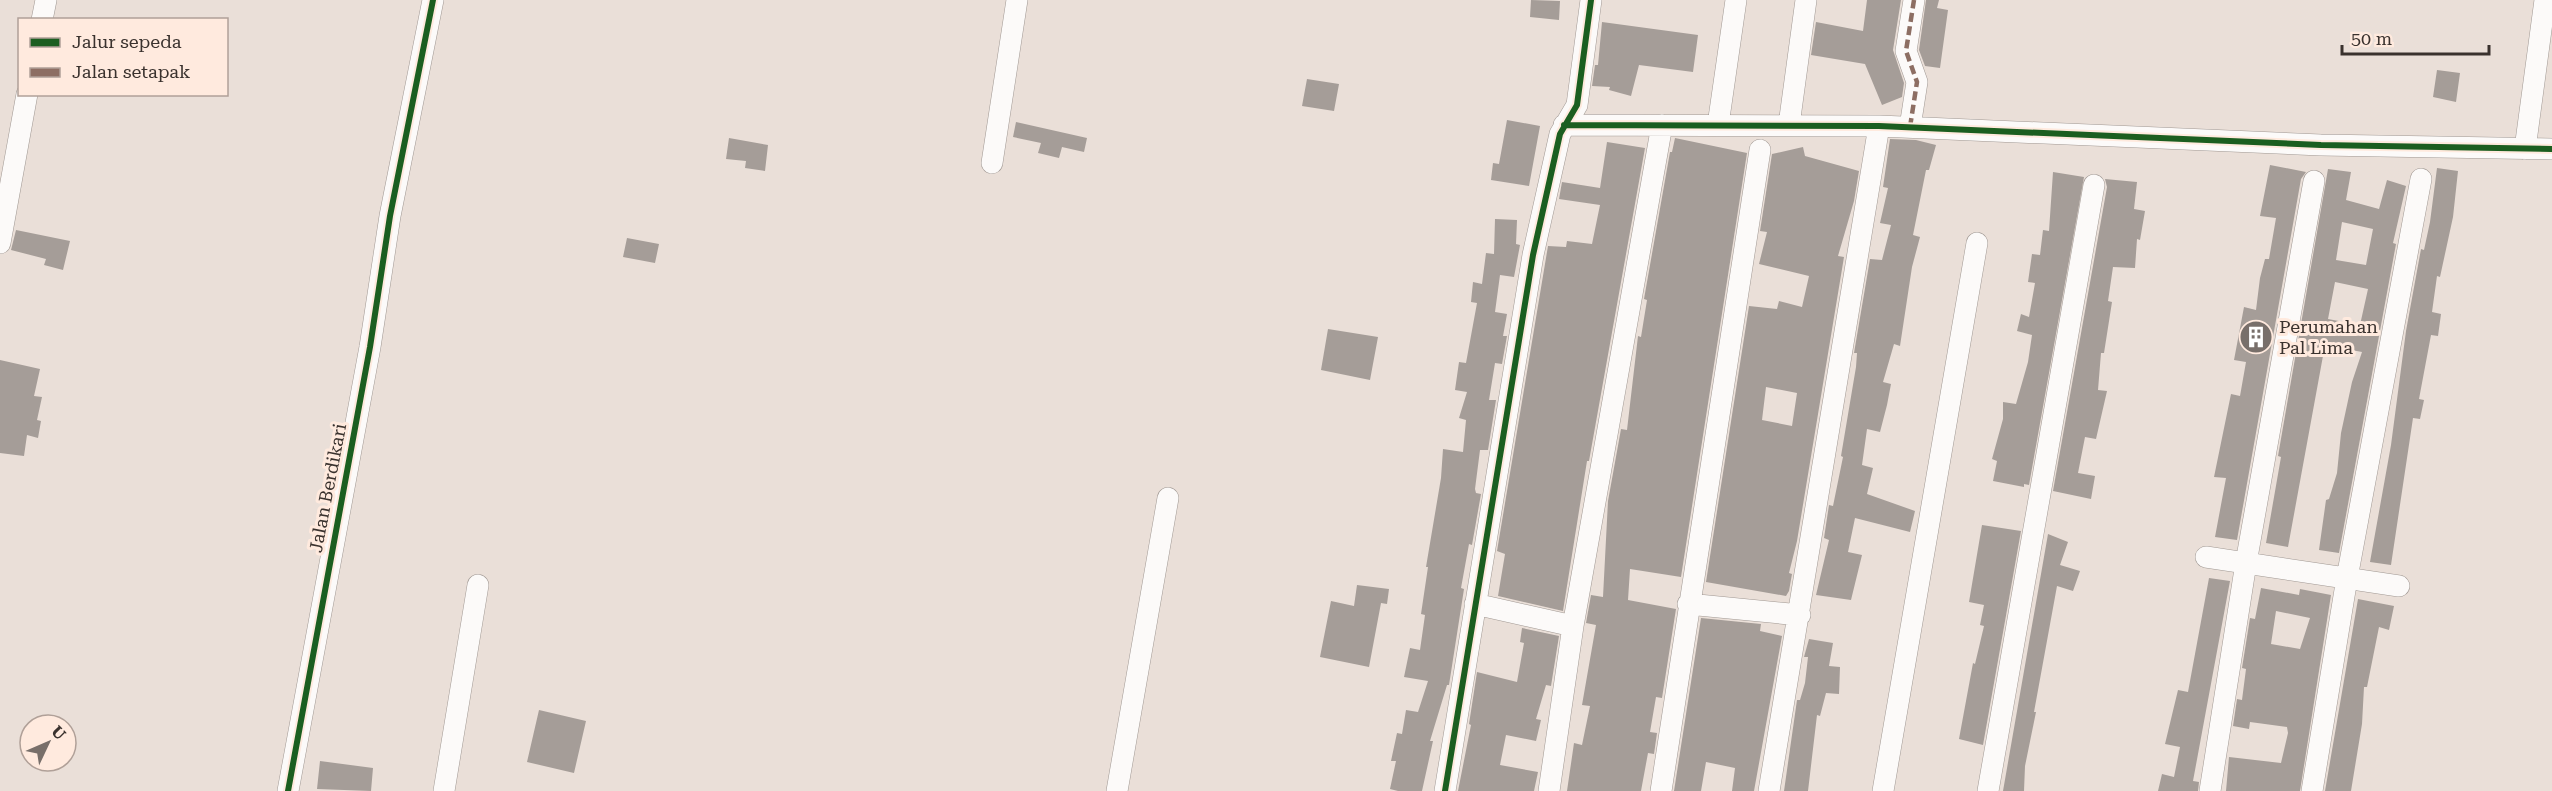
<svg xmlns="http://www.w3.org/2000/svg" width="2552" height="791" font-family="'Roboto Serif',serif">
	<style>
		.building { fill: #a59d98; fill-rule: evenodd }
		.lines { fill: none; stroke-linecap: round; stroke-linejoin: round }
		.minor-casing { stroke: #a09893; stroke-width: 22 }
		.minor { stroke: #fcfaf9; stroke-width: 21 }
		.quiet { stroke: #8d6e63; stroke-width: 4.5; stroke-dasharray: 9 4.5; stroke-linecap: butt }
		.cycleway-casing { stroke: #ffeade; stroke-width: 10 }
		.cycleway { stroke: #1b5e20; stroke-width: 6 }
		.labels { text-anchor: middle; stroke-width: 6; stroke-linejoin: round; paint-order: stroke }
		.poi-label { font-size: 18px; fill: #3a322e; stroke: #ffeade; text-anchor: start }
		.street-label { font-size: 18px; fill: #3a322e; stroke: #ffeade }
	</style>
	<rect width="100%" height="100%" fill="#eadfd8"/>
	<path class="building" d="M1531,0L1560,1L1559,20L1530,17Z
		M1867,0H1901L1893,50L1904,83L1902,97L1882,105L1865,64L1811,55L1816,22L1863,31Z
		M1926,0H1939L1937,8L1948,10L1940,68L1925,66L1919,50Z
		M1602,22L1698,35L1693,72L1639,65L1631,96L1609,90L1610,87L1592,86L1595,65H1598Z
		M2437,70L2460,73L2456,102L2433,97Z
		M1307,79L1339,84L1334,111L1302,106Z
		M1507,120L1540,126L1529,186L1491,180L1493,163L1499,164Z
		M1016,122L1087,138L1084,152L1062,147L1059,158L1038,153L1041,143L1013,137Z
		M729,138L768,145L765,171L745,168L746,161L726,159Z
		M1675,138L1747,153L1681,577L1630,569L1628,600L1676,609L1662,698L1656,697L1650,732L1657,733L1654,754L1648,753L1641,791H1567L1574,743L1582,745L1590,706L1582,705L1596,625L1586,623L1591,595L1603,597L1608,501L1621,429L1627,430L1638,336L1641,337L1647,300L1644,299L1670,152H1672Z
		M1890,139L1916,140L1936,145L1929,170H1926L1913,235L1920,237L1912,267L1900,346L1894,344L1883,382L1891,384L1887,405L1880,432L1867,429L1862,465L1873,468L1867,494L1915,511L1910,532L1855,518L1848,552L1862,555L1851,600L1816,595L1829,540L1824,538L1829,505L1833,506L1843,457L1841,456L1856,367L1857,353H1854L1870,259L1882,260L1891,225L1880,223L1888,188L1883,187Z
		M1607,142L1645,148L1589,461H1587L1563,611L1498,596L1505,554L1497,551L1548,246L1566,247L1567,241L1592,244L1600,205L1559,199L1562,182L1600,188Z
		M1803,147L1805,156L1859,171L1854,201L1838,256L1844,257L1797,541L1789,573L1792,574L1789,591L1786,596L1706,582L1749,306L1777,309L1779,301L1802,307L1809,276L1759,264L1767,232L1760,231L1772,154ZM1766,387L1797,393L1792,426L1762,420Z
		M2270,165L2306,172L2301,179L2237,540L2215,537L2226,478L2214,477L2231,394L2240,396L2246,362L2234,360L2244,307L2256,310L2260,278L2265,259H2269L2276,218L2260,216Z
		M2437,168L2458,171L2453,217L2440,277L2437,276L2432,312L2441,314L2438,336L2431,335L2419,399L2424,400L2420,419L2413,418L2391,565L2370,562L2391,445L2406,331L2421,249L2424,250L2430,222Z
		M2328,169L2351,172L2346,200L2379,209L2387,180L2406,186L2393,243L2396,244L2339,553L2319,550L2326,500L2329,499L2337,473L2341,433L2352,382L2362,352L2325,345L2288,547L2266,543L2281,457L2278,456ZM2342,222L2373,229L2366,265L2336,260ZM2335,282L2368,289L2360,325L2328,319Z
		M2053,172L2084,177L2029,485L2024,484V487L1993,481L1997,461L1992,459L2003,419V402L2016,404L2028,362L2032,335L2017,331L2021,314L2029,317L2035,283L2028,282L2032,254L2040,255L2043,230L2049,231Z
		M2105,179L2137,182L2134,209L2145,211L2140,240L2137,239L2135,268L2113,267L2108,301L2112,302L2104,353H2101L2098,390L2107,391L2096,439L2085,437L2078,473L2095,476L2091,499L2053,491L2107,187Z
		M1495,219L1517,220L1516,244L1520,245L1514,277L1500,275L1495,312L1507,314L1503,336H1507L1502,364L1495,363L1489,400H1496L1488,450H1480L1475,489L1476,493L1481,494L1472,545L1469,544L1461,588L1464,589L1449,685H1447L1430,741H1433L1422,791H1398L1390,789L1396,761H1391L1397,733L1402,734L1406,710L1418,712L1428,681L1404,677L1410,648L1420,650L1425,615L1421,614L1428,567H1426L1441,478L1443,449L1463,452L1466,420L1459,418L1467,392L1455,390L1459,362L1466,363L1477,303L1471,302L1473,282L1482,284L1486,253L1494,254Z
		M16,230L70,241L63,270L44,265L46,259L11,250Z
		M627,238L659,244L655,263L623,257Z
		M1328,329L1378,337L1370,380L1321,370Z
		M0,360L40,369L34,396L42,397L37,420L41,421L38,438L27,435L24,456L0,453Z
		M1982,525L2021,531L1983,745L1959,739L1973,663L1975,664L1984,626L1980,625L1984,605L1969,602Z
		M2048,534L2068,542L2060,565L2080,571L2073,591L2057,586L2034,712H2036L2025,766L2024,791H2003Z
		M2209,578L2230,581L2193,781L2199,782L2198,791H2158L2162,774L2174,777L2180,747L2165,744L2178,690L2188,692Z
		M1357,585L1389,589L1387,604L1381,603L1369,667L1320,657L1331,601L1354,606Z
		M2261,588L2299,595L2300,589L2331,595L2300,791H2226L2229,757L2281,763L2288,733L2287,727L2250,722L2249,729L2233,726L2237,699L2242,700L2246,669L2242,668L2250,618L2255,619ZM2276,611L2310,618L2300,649L2271,644Z
		M2358,599L2394,606L2389,630L2379,627L2367,687H2364L2362,724L2351,791H2325Z
		M1701,618L1761,624L1760,631L1782,636L1754,791H1732L1735,768L1706,762L1701,791H1674Z
		M1522,628L1559,636L1551,686L1546,685L1536,719L1541,720L1536,741L1506,735L1500,765L1538,772L1534,791H1458L1471,725L1469,724L1477,672L1517,682L1524,643L1520,642Z
		M1809,639L1833,643L1829,666L1840,667L1839,694L1826,693L1820,716L1817,715L1808,791H1784L1797,700H1800L1805,683L1808,657H1804Z
		M539,710L586,721L574,773L527,762Z
		M320,761L373,768L371,791L317,789Z"/>
	<g class="lines">
		<defs>
			<path id="minor" d="M42,20L46,0
				M1564,125L1879,126L2321,145L2552,149
				M1718,125L1736,0
				M1789,125L1806,0
				M1910,127L1917,82L1906,51L1914,0
				M2525,149L2545,0
				M992,163L1017,0
				M0,243L27,94
				M2206,557L2399,586
				M1475,604L1573,626
				M1688,604L1800,615
				M288,791L370,347L390,216L433,0
				M444,791L478,585
				M1117,791L1168,498
				M1445,791L1533,255L1560,134L1577,105L1591,0
				M1549,791L1573,626L1662,125
				M1661,791L1760,150
				M1769,791L1879,126
				M1883,791L1977,243
				M1988,791L2094,185
				M2210,791L2246,563L2314,181
				M2312,791L2347,578L2421,179"/>
		</defs>
		<use href="#minor" class="minor-casing"/>
		<use href="#minor" class="minor"/>
		<path class="quiet" d="M1910,127L1917,82L1906,51L1914,0"/>
		<defs>
			<path id="cycleway" d="M1564,125L1879,126L2321,145L2552,149
				M288,791L370,347L390,216L433,0
				M1445,791L1533,255L1560,134L1577,105L1591,0"/>
		</defs>
		<use href="#cycleway" class="cycleway-casing"/>
		<use href="#cycleway" class="cycleway"/>
	</g>
	<defs>
		<symbol id="building-disc" viewBox="-11 -11 22 22"><circle r="9.5" fill="#786f6a" stroke="#ffeade"/><path d="M-4-6H4V6H1V3H-1V6H-4ZM-2.5-4.3h1.7v1.8h-1.7ZM.8-4.3h1.7v1.8H.8ZM-2.5-1h1.7V.8h-1.7ZM.8-1h1.7V.8H.8Z" fill="#fff"/></symbol>
	</defs>
	<g fill-rule="evenodd">
		<use href="#building-disc" x="2237" y="318" width="38" height="38"/>
	</g>
	<g class="labels">
		<g class="poi-label">
			<text x="2279" y="333">Perumahan<tspan x="2279" dy="21">Pal Lima</tspan></text>
		</g>
		<g class="street-label">
			<text transform="translate(328 488) rotate(-79)" y="6">Jalan Berdikari</text>
		</g>
	</g>
	<rect x="18" y="18" width="210" height="78" fill="#ffeade" stroke="#b0a098" stroke-width="1.5"/>
	<rect x="30" y="38" width="30" height="9" fill="#1b5e20" stroke="#b0a098" stroke-width="1.5"/>
	<text x="72" y="48" font-size="18" fill="#3a322e">Jalur sepeda</text>
	<rect x="30" y="68" width="30" height="9" fill="#8d6e63" stroke="#b0a098" stroke-width="1.5"/>
	<text x="72" y="78" font-size="18" fill="#3a322e">Jalan setapak</text>
	<g transform="translate(48 743) rotate(46)"><circle r="28" fill="#ffeade" stroke="#b0a098" stroke-width="1.5"/>
	<path d="M0-4.5L10 22L0 15L-10 22Z" fill="#786f6a"/>
	<text y="-9" font-size="16" font-weight="bold" text-anchor="middle" fill="#3a322e">U</text>
	</g>
	<path d="M2342 45v9h147v-9" fill="none" stroke="#3a322e" stroke-width="3"/>
	<text x="2351" y="45" font-size="18" fill="#3a322e" stroke="#ffeade" stroke-width="4.5" paint-order="stroke">50 m</text>
</svg>
